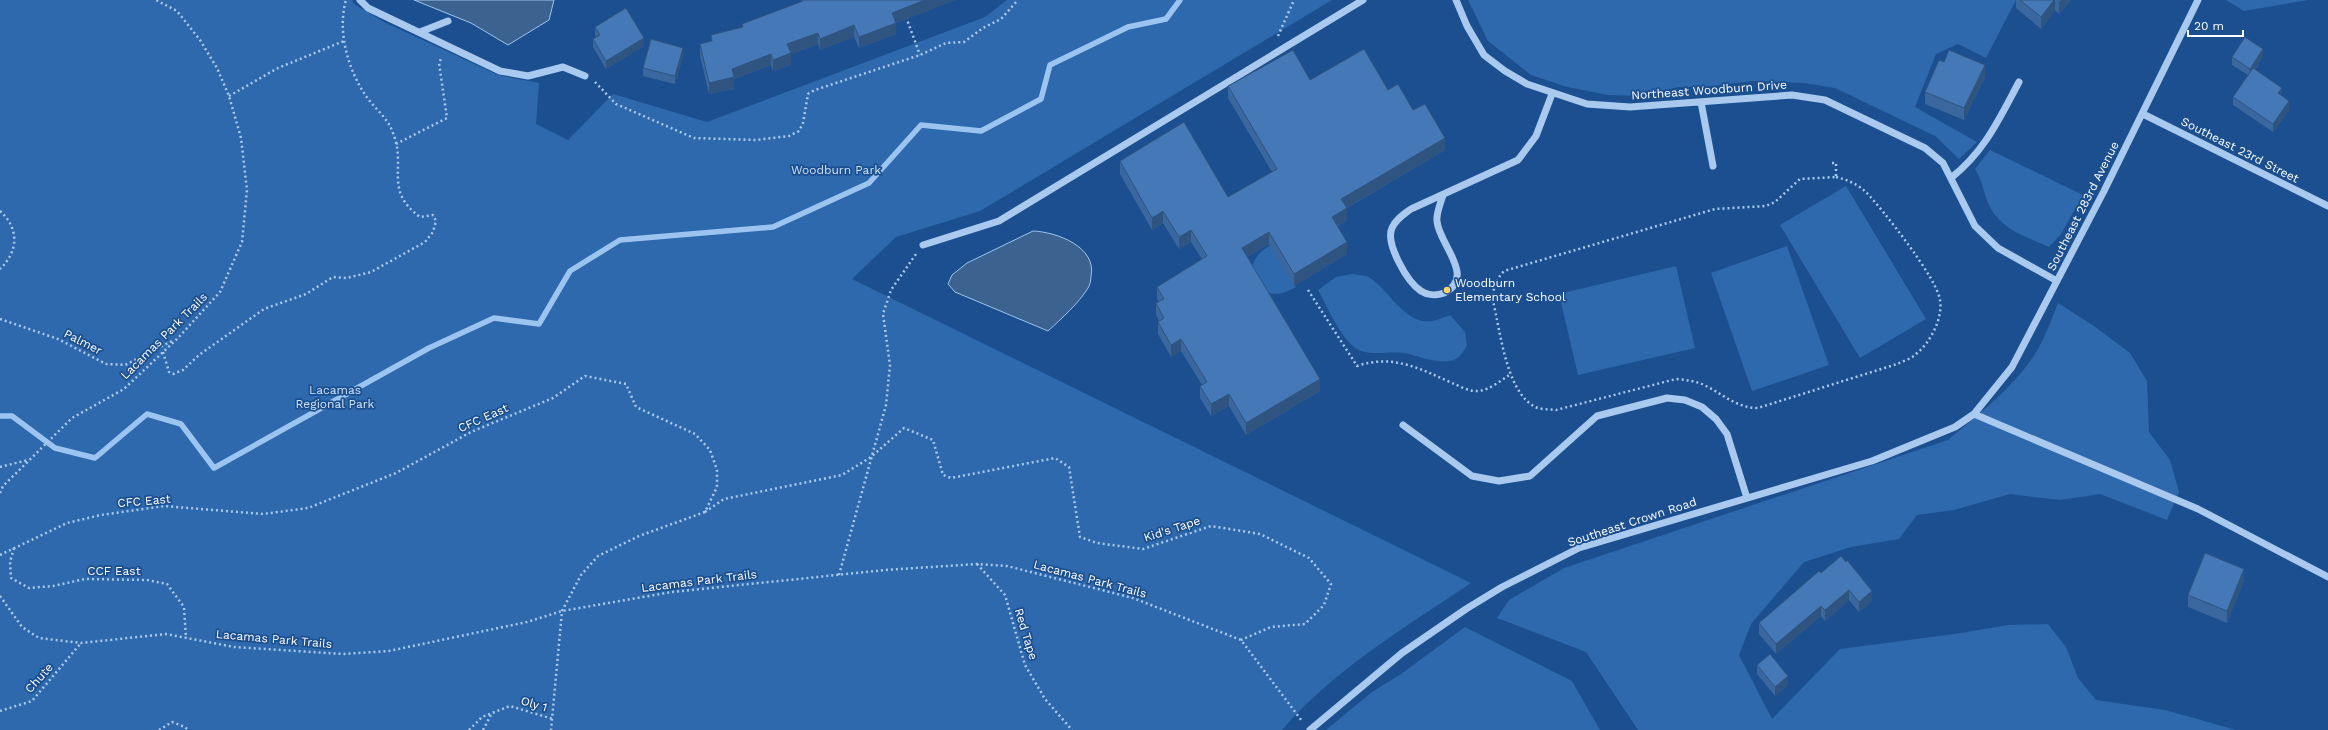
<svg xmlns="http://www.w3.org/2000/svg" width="2328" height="730" font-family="'Work Sans',sans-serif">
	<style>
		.green { fill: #2e69ad }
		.water { fill: #3c6290; stroke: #9cc4f0 }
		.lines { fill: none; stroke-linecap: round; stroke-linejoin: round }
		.stream { stroke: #9cc4f0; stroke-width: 5.5 }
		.path { stroke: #a9c9ee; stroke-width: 2.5; stroke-dasharray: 2 3; stroke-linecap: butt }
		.minor { stroke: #a9c9ee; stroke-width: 7 }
		.wall { fill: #3a679d }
		.shaded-wall { fill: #305480 }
		.building { fill: #4478b7; stroke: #305480 }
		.poi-dot { fill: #ffd166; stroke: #1b4f8f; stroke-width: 1.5 }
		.labels { text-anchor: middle; stroke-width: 3.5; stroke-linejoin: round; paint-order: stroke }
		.street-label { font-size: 12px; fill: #fff; stroke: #1b4f8f }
		.park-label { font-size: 12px; fill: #cfe3fa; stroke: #1b4f8f }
		.poi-label { font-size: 12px; fill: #fff; stroke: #1b4f8f; text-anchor: start }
	</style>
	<rect width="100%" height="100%" fill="#1b4f8f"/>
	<path class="green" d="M0,0H352L354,4L384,22L498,75L539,83L536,124L568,140L613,94L707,122L985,17L1007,0H1332L980,211L896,237L852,279L1471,583C1406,627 1333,670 1282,730H0Z
		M1468,0H2016L1986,58L1958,44L1936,54L1915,107L1977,142L1959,159L1935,136L1835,88L1804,83L1752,81L1705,87H1678L1642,96L1608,95L1567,87L1531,75L1488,41Z
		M2226,0H2308L2244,11Z
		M1990,150L2083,195L2061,234L2049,247C2027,237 2004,231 1991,209C1984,197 1983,181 1975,169Z
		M1846,186L1926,319L1860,358L1780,225Z
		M1271,245L1296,287C1273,300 1263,294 1250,273C1254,259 1258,252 1271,245Z
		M1787,246L1829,365L1752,391L1711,273Z
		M1676,266L1695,348L1578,375L1559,294Z
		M1352,274C1358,275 1366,275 1370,278C1390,291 1405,325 1432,321C1438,320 1444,317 1450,315L1465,332L1467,346C1462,353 1459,360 1449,361C1434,363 1419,356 1404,353C1390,351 1372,356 1359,350C1342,342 1327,306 1318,290L1336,277Z
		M2058,303L2094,326L2130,353L2147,381L2149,432L2170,460L2179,492L2167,520L2100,494L2060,500L2010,494L1954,510L1917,515L1899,539L1851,547L1804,562L1751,624L1739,655L1772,719L1840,649L1954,634L2008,625L2048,624L2066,647L2078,678L2096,700L2165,710L2236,730H1638L1586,652L1497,618L1509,600L1564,568L1948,440C1980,413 2017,385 2038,349C2046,335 2052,318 2058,303Z
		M1465,627L1572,681L1600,730H1326L1372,692L1401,674Z"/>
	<path class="water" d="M414,0H554L549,20L508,45L471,23Z
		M1033,231C1057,232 1097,247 1091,276C1091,280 1090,285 1088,288C1078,304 1062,318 1048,331L955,292L948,284L952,275L967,263Z"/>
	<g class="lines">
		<path class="stream" d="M0,416H12L55,448L95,458L147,414L181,424L214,468L429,348L494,318L539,324L570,271L620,240L773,227L869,183L921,125L981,131L1041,99L1050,65L1128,27L1166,19L1180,0"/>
		<path class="path" d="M906,17L920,55
			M1278,36L1294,0
			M595,82L616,104L694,138L756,140L789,136L799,131L803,123L808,94L815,90L920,55L946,43L964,42L983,28L1001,19L1018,0
			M229,96L278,68L344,41
			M396,144L447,118L439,63L442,57
			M1832,163H1836V177
			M1836,177C1848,180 1857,184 1866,192C1883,210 1937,278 1940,300C1943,319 1930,343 1916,354C1911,359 1903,361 1897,364L1758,408C1737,408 1724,395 1706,386C1697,381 1687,380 1676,379L1556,410C1548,409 1538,410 1532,405C1506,388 1500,330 1493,301C1493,288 1495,281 1504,271L1715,209L1766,206L1775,202L1800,179Z
			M0,211C19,228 19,251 0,269
			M1308,290L1357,366C1392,354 1419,368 1452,383C1460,386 1469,392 1478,391C1490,390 1501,380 1511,374
			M0,319L58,339L106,364L125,365L174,340
			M163,352L169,372L173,374L183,370L199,355L264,309L306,294L333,277L347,278L371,272L425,242L433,232L436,221L433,215L420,217C383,190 407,167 393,133C388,118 375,109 366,96C348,70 337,31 346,0
			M0,467L28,460
			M0,493L3,486L72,418L124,389L178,338L220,292L242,242L247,190L241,138L229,96L217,68L200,40L177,11L156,0
			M705,512L724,499L842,475L871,457L904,428L933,440L943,475L951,478L1055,458L1069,467L1080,537L1097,543L1143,549L1211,526L1260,534L1309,558L1331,584L1324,605L1305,624L1271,627L1241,640
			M14,548L10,562L11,578L29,588L53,586L85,579L147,580L167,584L184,607L186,638
			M0,555L67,523L101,515L164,506L263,514L308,508L396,473L471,432L553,398L585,376L626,384L636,407L695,434L710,450L717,470V487L705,512L639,536L598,556L581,575L562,611L551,730
			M977,564L1005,595L1025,665L1045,699L1072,730
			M839,575L886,405L890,365L883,314L891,290L916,254
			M0,596L22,627L39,638L81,643L166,634L234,647L343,654L389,651L527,622L562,611L672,592L885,570L977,564L1007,566L1133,598L1241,640L1302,721
			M0,711L32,701L81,643
			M159,730L172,722L185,727L188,730
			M469,730L482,717L510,706L553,719
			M483,730L492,713"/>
		<path class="minor" d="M360,0L368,8L500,71L528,76L563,67L585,76
			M1456,0L1467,26L1484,55L1505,71L1527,84L1587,104L1630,107L1792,95L1825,100L1925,148L1943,163L1975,226L1998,248L2057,281
			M420,32L448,21
			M1701,102L1713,166
			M2143,114L2328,206
			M1951,178C1985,151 1999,119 2019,82
			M1443,195C1441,202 1436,213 1437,221C1438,243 1477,277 1444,293C1436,296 1427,295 1421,291C1407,282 1385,243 1392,228C1396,219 1404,214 1411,209L1518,160L1536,136L1552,94
			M923,245L999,221L1363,0
			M1974,414L2198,509L2328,577
			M1403,425L1472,476L1499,481L1530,476L1597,416L1667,398L1685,400L1702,407L1716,419L1727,434L1747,498
			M1310,730L1402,653L1466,609L1502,587L1579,548L1872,461L1955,427L1974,414L2012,367L2104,191L2198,0"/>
	</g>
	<path class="wall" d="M801,0H955L896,23V34L859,48L854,37L820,50L818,44L791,54V65L773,71L771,65L734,79V89L709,94L700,56V44L711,41V35L742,27V24L801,2Z
		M2016,0H2071L2059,14L2055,10L2041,29L2016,8Z
		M595,27L644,46L606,69L593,47V39L596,37L595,35Z
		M683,56L675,84L643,76V68Z
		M2232,57H2263L2255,70L2281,96L2289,110L2273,132L2233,105V97L2248,75L2232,65Z
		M1985,77L1964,120L1925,104V92Z
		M1310,80L1388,90L1413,110L1445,150L1347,208V220L1338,226L1347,254L1294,286L1269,244L1247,257L1320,391L1246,435L1229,406L1211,416L1200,398V386L1202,385L1181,351L1171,357L1158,334V322L1159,321L1156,315V303L1159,302L1157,299V287L1202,259L1191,242L1179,249L1163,223L1152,230L1120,174V161L1228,197L1272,172L1228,98V86Z
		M1821,573L1872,601L1859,612L1849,600L1825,621L1821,616L1776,654L1759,634V623Z
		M2244,581L2227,623L2188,607V595Z
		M1757,665L1788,685L1775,696L1757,674Z"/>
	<path class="shaded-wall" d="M925,0H955L896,23V34L859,48V37L892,13Z
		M2054,0H2055V10L2041,29V17Z
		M2061,0H2071L2059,14V2Z
		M854,25V37L820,50V39Z
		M818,33V44L791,54V65L773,71V60L787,44Z
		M644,38V46L606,69V61Z
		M683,48V56L675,84V76Z
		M2263,49V57L2250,77V69Z
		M771,54V65L734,79V89L709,94V83L732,69Z
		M1985,65V77L1964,120V108Z
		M2282,88V96L2278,93Z
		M2289,101V110L2273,132V124Z
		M1445,138V150L1341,211V199Z
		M1347,208V220L1332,229V217Z
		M1163,211V223L1152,230V218Z
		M1191,230V242L1179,249V237Z
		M1269,232V244L1242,260V248Z
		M1347,242V254L1294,286V274Z
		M1181,339V351L1171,357V345Z
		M1320,379V391L1246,435V423Z
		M1229,394V406L1211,416V404Z
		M2244,569V581L2227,623V611Z
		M1849,590V600L1825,621V610Z
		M1872,591V601L1859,612V602Z
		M1821,606V616L1776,654V644Z
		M1788,676V685L1775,696V687Z"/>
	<path class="building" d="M803,0H925L892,13L896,23L859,37L854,25L820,39L818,33L787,44L791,53L773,60L771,54L732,69L734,77L709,83L700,44L712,41L711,35L743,27L742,24L803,1Z
		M2020,0H2054L2041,17Z
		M626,8L644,38L606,61L593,39L600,35L595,27Z
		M2245,37L2263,49L2250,69L2232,57Z
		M651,39L683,48L675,76L643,68Z
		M1364,49L1388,90L1398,84L1413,110L1425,104L1445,138L1341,199L1347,208L1332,217L1347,242L1294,274L1269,232L1242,248L1320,379L1246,423L1229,394L1211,404L1200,386L1207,382L1181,339L1171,345L1158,322L1164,318L1156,303L1164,299L1157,287L1207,256L1191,230L1179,237L1163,211L1152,218L1120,161L1184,122L1228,197L1277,169L1228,86L1293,50L1310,80Z
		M1949,50L1985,65L1964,108L1925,92L1939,60L1944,62Z
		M2253,68L2282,88L2278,93L2289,101L2273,124L2233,97Z
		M2205,553L2244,569L2227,611L2188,595Z
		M1841,556L1846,562L1847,560L1872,591L1859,602L1849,590L1825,610L1821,606L1776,644L1759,623L1819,571L1821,573Z
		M1770,654L1788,676L1775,687L1757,665Z"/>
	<circle class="poi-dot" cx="1447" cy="290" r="4"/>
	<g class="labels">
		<g class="street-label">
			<text transform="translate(1709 90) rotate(-4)" y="4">Northeast Woodburn Drive</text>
			<text transform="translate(2240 150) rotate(27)" y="4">Southeast 23rd Street</text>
			<text transform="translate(2083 206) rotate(-63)" y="4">Southeast 283rd Avenue</text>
			<text transform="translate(164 336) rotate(-45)" y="4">Lacamas Park Trails</text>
			<text transform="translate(83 342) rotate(27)" y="4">Palmer</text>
			<text transform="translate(483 418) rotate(-24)" y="4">CFC East</text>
			<text transform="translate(144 501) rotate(-5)" y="4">CFC East</text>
			<text transform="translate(1632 522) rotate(-18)" y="4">Southeast Crown Road</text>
			<text transform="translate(1172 529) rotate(-18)" y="4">Kid's Tape</text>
			<text x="114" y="575">CCF East</text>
			<text transform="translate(1090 579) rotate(15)" y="4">Lacamas Park Trails</text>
			<text transform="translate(699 581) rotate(-7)" y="4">Lacamas Park Trails</text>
			<text transform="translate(1026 634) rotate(73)" y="4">Red Tape</text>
			<text transform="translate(274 639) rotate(5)" y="4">Lacamas Park Trails</text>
			<text transform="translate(39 678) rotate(-48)" y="4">Chute</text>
			<text transform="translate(534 704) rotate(17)" y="4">Oly 1</text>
		</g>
		<g class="park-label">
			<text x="836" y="174">Woodburn Park</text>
			<text x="335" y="394">Lacamas<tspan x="335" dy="14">Regional Park</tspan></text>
		</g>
		<g class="poi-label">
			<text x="1455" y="287">Woodburn<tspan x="1455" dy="14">Elementary School</tspan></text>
		</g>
	</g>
	<path d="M2188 30v6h55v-6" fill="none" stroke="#ffffff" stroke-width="2"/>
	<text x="2194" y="30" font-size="12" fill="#ffffff" stroke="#1b4f8f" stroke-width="3" paint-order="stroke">20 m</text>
</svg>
